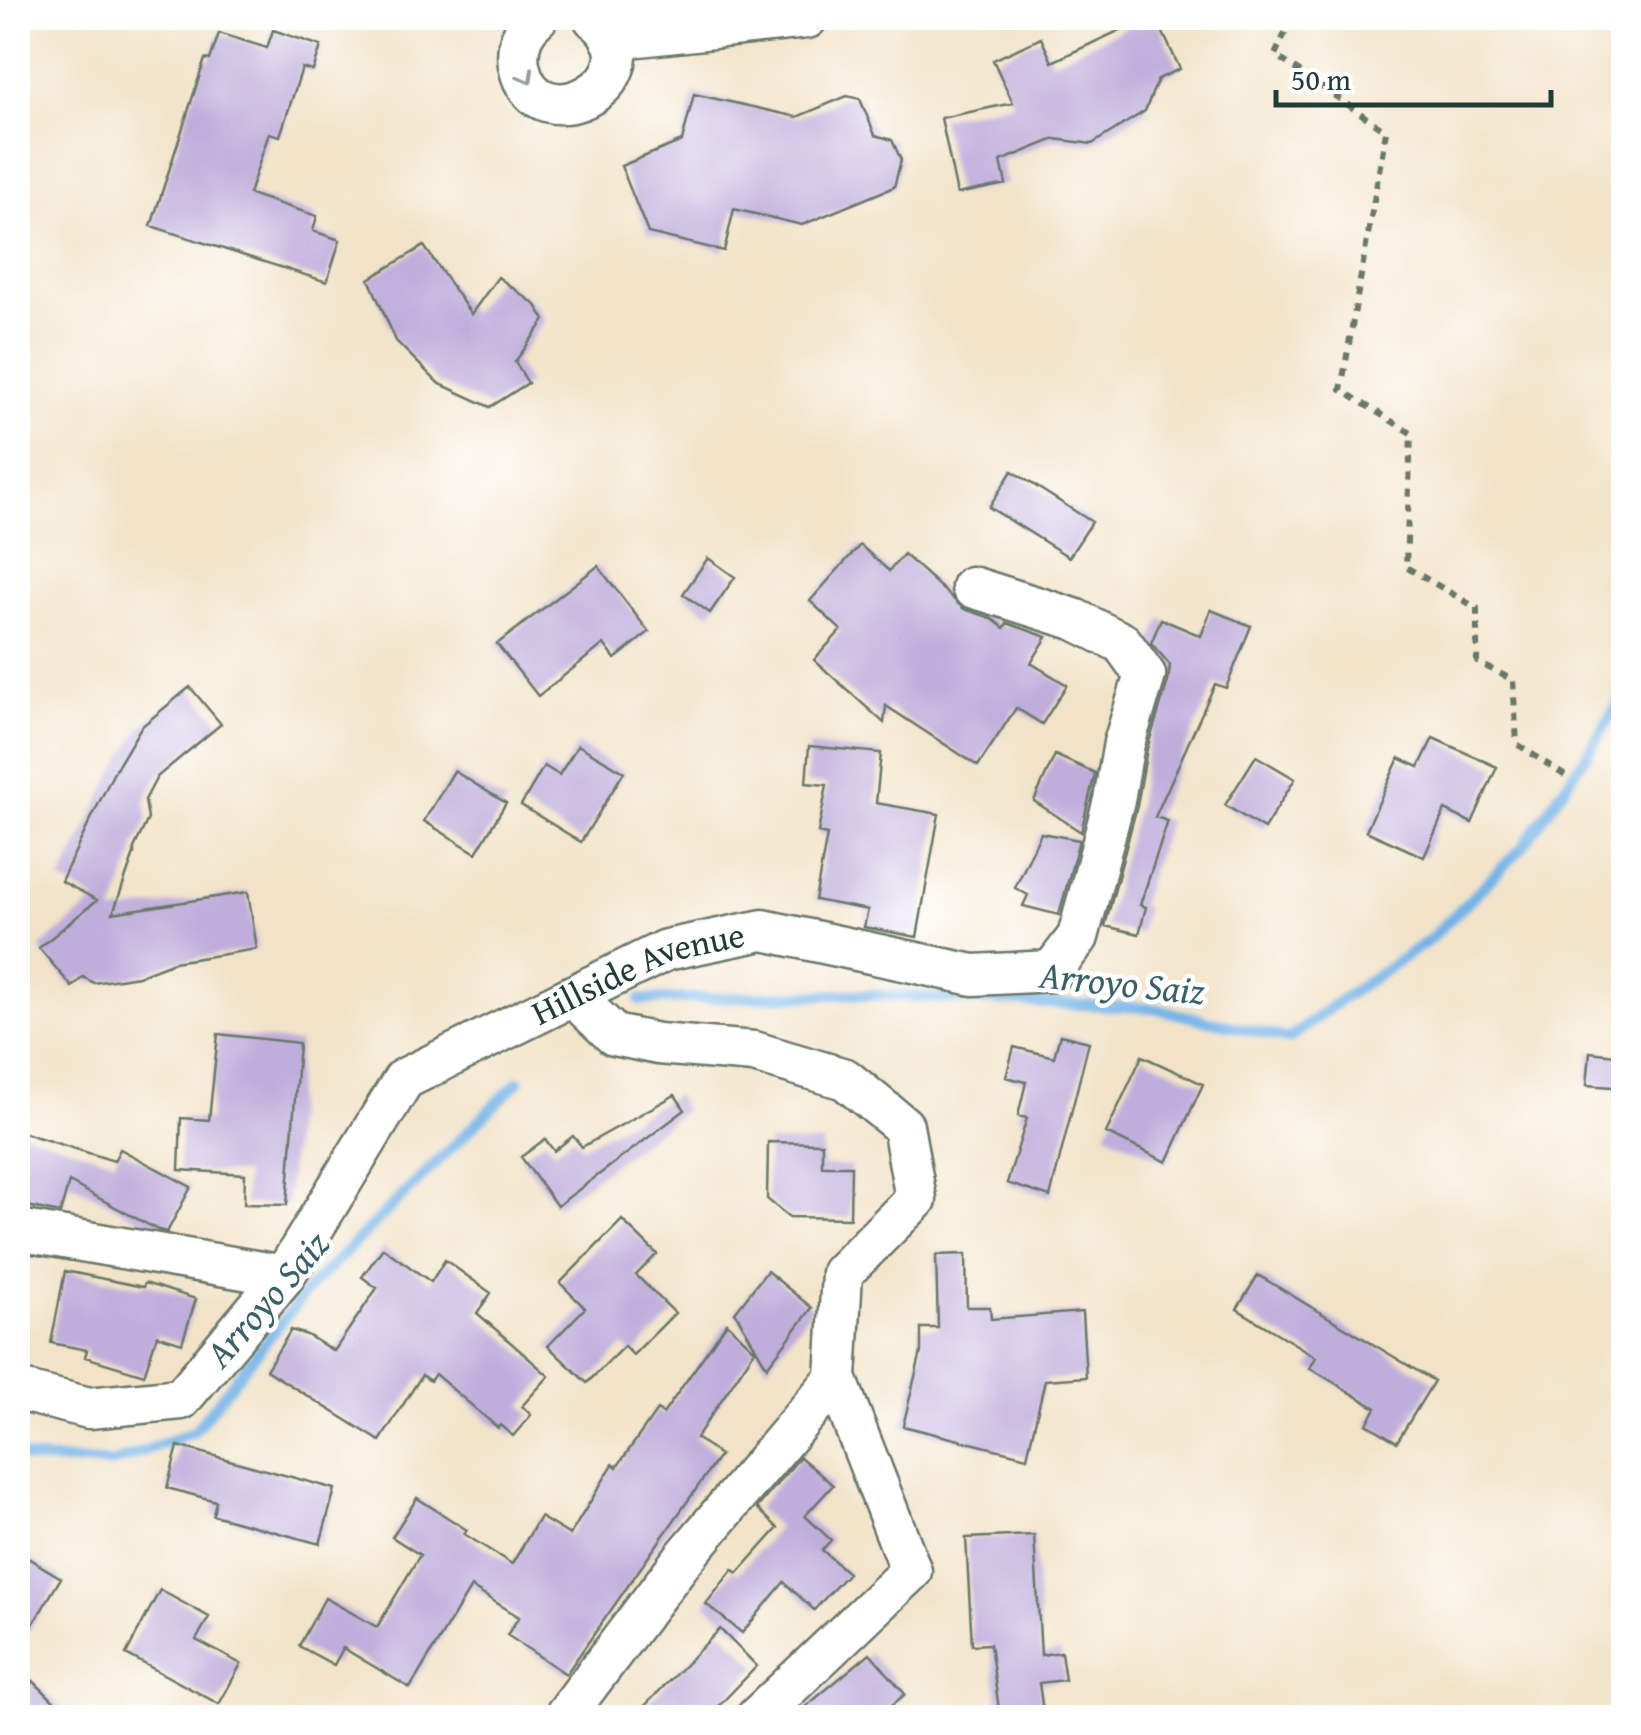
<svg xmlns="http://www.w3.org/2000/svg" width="1641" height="1735" font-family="'Gentium Book Plus',serif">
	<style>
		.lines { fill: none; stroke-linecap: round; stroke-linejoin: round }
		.stream { stroke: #74b4e8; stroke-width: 11 }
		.building { fill: #bfaedb }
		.minor-casing { stroke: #697768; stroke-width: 45 }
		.path { stroke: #697768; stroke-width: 6; stroke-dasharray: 8 8; stroke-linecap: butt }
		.minor { stroke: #fff; stroke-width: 40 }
		.oneway { stroke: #8f9e9a }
		.labels { text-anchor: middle; stroke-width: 9; stroke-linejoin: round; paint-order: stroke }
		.street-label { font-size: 35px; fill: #1f3d34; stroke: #fff }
		.water-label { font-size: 38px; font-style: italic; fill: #39616a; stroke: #fff }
	</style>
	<rect width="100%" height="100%" fill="#fff"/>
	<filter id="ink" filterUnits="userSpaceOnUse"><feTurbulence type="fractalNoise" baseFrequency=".01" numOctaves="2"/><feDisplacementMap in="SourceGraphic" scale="20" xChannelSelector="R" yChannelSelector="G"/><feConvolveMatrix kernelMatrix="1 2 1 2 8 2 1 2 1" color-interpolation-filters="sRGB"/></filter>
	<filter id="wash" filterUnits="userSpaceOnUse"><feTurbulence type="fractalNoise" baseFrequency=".0048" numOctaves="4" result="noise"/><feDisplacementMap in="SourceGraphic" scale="40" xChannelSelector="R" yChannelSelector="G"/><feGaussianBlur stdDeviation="2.25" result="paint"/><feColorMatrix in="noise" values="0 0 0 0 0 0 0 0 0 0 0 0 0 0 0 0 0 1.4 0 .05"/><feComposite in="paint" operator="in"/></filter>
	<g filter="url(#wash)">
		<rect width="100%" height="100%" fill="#f2e3c8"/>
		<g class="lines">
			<path class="stream" d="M640,1000L852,994L1152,1008L1289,1039L1339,1001L1428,941L1522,848L1586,756L1624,694
				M18,1455L31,1459L113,1463L194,1431L309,1288L519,1081"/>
		</g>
		<g id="blocks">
			<path class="building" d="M1146,18H1156L1180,69L1158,79L1145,111L1092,144L1055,139L1001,161L1006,184L957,194L941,118L1013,103L993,60L1041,38L1052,62Z
				M273,30L321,46L313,71L302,68L280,136L269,133L249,194L317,216L313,231L340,240L327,282L151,226L205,59L210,60L219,33L267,48Z
				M694,94L797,117L847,96L860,99L875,135L892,140L901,160L894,187L802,225L734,209L724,251L648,233L621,166L682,141Z
				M424,246L471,314L498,277L536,305L545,320L515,362L528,383L490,407L438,383L396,341L369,279Z
				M1012,471L1092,522L1069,557L989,507Z
				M860,545L889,571L904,554L964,609L991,618L1004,628L1007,623L1047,637L1031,663L1067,685L1042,724L1016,708L978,766L886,706L884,723L814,660L841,630L810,601Z
				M708,558L735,577L710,613L683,594Z
				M598,566L649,632L615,659L604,644L538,696L497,644Z
				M1211,610L1251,626L1226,688L1215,684L1155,817L1168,821L1140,905L1146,907L1139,934L1105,926L1137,806L1147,749L1168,681L1170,665L1151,643L1161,619L1201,636Z
				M190,687L221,724L157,777L145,800L148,819L134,848V854L113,913L248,892L257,949L174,962L138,976L94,983L83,977L72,987L39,948L97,900L61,881L113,774L141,727Z
				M1433,738L1497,767L1472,823L1445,810L1424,857L1366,831L1399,758L1419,767Z
				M578,745L624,772L581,842L521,805L544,766L559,775Z
				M809,746L881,753L876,803L939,814L917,937L864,927L868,910L815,900L827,835L818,833L827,785L806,783Z
				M1055,755L1095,773L1081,832L1034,801Z
				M1256,756L1295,779L1264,829L1225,805Z
				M454,771L506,803L476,853L424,821Z
				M1041,833L1079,840L1059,915L1023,906L1028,895L1015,888Z
				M218,1034L299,1043L287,1205L244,1204L245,1174L179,1170L181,1118L209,1120Z
				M1060,1035L1089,1042L1050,1197L1007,1183L1027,1118L1018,1116L1026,1082L1006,1077L1014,1047L1054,1057Z
				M1590,1052L1624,1056V1088L1587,1085Z
				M1142,1056L1203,1084L1167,1162L1106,1133Z
				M675,1095L685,1110L557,1206L521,1157L545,1139L554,1151L573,1136L582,1147Z
				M18,1131L114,1161L120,1149L191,1187L167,1232L158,1230L69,1182L60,1213L18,1204Z
				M768,1142L822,1143V1166H851L850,1218L789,1217L767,1199Z
				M622,1220L657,1254L636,1275L675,1313L633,1355L624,1346L587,1383L548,1346L585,1308L560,1283Z
				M383,1248L431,1282L445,1260L491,1293L477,1313L549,1376L522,1406L531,1415L513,1436L500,1425L498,1428L435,1374L430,1381L422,1375L380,1441L266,1370L291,1330L307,1335L334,1351L377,1288L362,1277Z
				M966,1254L967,1307H990L991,1319L1082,1312L1086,1377L1045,1380L1027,1457L903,1426L921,1352V1328H938L936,1255Z
				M65,1271L143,1287L145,1283L196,1299L182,1343L157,1335L144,1375L85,1357L87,1350L51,1343Z
				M767,1271L812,1308L767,1367L735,1312Z
				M1258,1275L1434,1381L1397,1442L1367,1424L1376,1408L1310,1368L1316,1357L1237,1309Z
				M727,1323L755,1350L696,1438L720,1455L566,1674L507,1635L519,1617L471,1587L410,1688L343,1648L334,1665L299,1646L325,1598L377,1627L420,1555L392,1537L417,1498L467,1530L464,1534L512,1564L540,1517L570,1535L613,1464L617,1467L657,1410L663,1414Z
				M178,1446L335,1489L320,1544L213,1515L216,1501L167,1488Z
				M800,1457L833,1485L805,1516L831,1540L822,1550L848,1573L814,1610L784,1582L742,1633L706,1604L733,1569L738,1573L778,1528L757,1508Z
				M1034,1535L1041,1655L1061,1652L1065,1680L1039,1683L1043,1711L1000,1717L990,1644L972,1645L966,1538Z
				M18,1552L61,1578L18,1649Z
				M160,1590L209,1617L196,1640L241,1664L219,1704L126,1654Z
				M720,1629L757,1666L707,1718H633Z
				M870,1653L905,1694L877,1718H792Z
				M18,1666L71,1718H18Z"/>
		</g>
	</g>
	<g filter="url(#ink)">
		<use href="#blocks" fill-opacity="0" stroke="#697768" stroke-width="2.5"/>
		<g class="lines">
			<defs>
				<g id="minor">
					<path d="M537,18C522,30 516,46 519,65C535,150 667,75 594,18"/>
					<path d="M611,39L807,18"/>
					<path d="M573,996L614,1035L658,1044L754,1052L845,1079L903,1126L916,1199L842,1273L836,1378L911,1571L756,1718"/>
					<path d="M18,1230L284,1276"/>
					<path id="s1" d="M18,1390L89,1408L181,1399L284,1276L404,1079L666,950L763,930L973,975L1052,971L1078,937L1114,800L1124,743L1145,675L1122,643L1074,619L972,587"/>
					<path d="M563,1718L683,1559L836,1378"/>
				</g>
			</defs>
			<use href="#minor" class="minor-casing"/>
			<path class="path" d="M1292,18L1275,55L1386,131L1341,390L1411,433L1406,567L1477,608V662L1513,680L1517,744L1570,779"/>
			<use href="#minor" class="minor"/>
		</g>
		<defs><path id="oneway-chevron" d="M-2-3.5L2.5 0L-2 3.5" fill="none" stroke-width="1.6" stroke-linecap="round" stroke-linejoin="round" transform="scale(2.5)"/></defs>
		<use class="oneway" href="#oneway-chevron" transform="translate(527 77) rotate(61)"/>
	</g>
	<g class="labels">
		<g class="street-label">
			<text dy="12" stroke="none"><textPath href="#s1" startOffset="815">Hillside Avenue</textPath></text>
		</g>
		<g class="water-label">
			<text transform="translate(1122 983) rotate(6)" y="13">Arroyo Saiz</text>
			<text transform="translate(267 1299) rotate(-49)" y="13">Arroyo Saiz</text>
		</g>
	</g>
	<rect width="1641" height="1735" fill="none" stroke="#fff" stroke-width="60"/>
	<path d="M1276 90v15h275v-15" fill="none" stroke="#1f3d34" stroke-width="5"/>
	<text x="1291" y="90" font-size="30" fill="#1f3d34" stroke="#ffffff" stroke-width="8" paint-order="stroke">50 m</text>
</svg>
